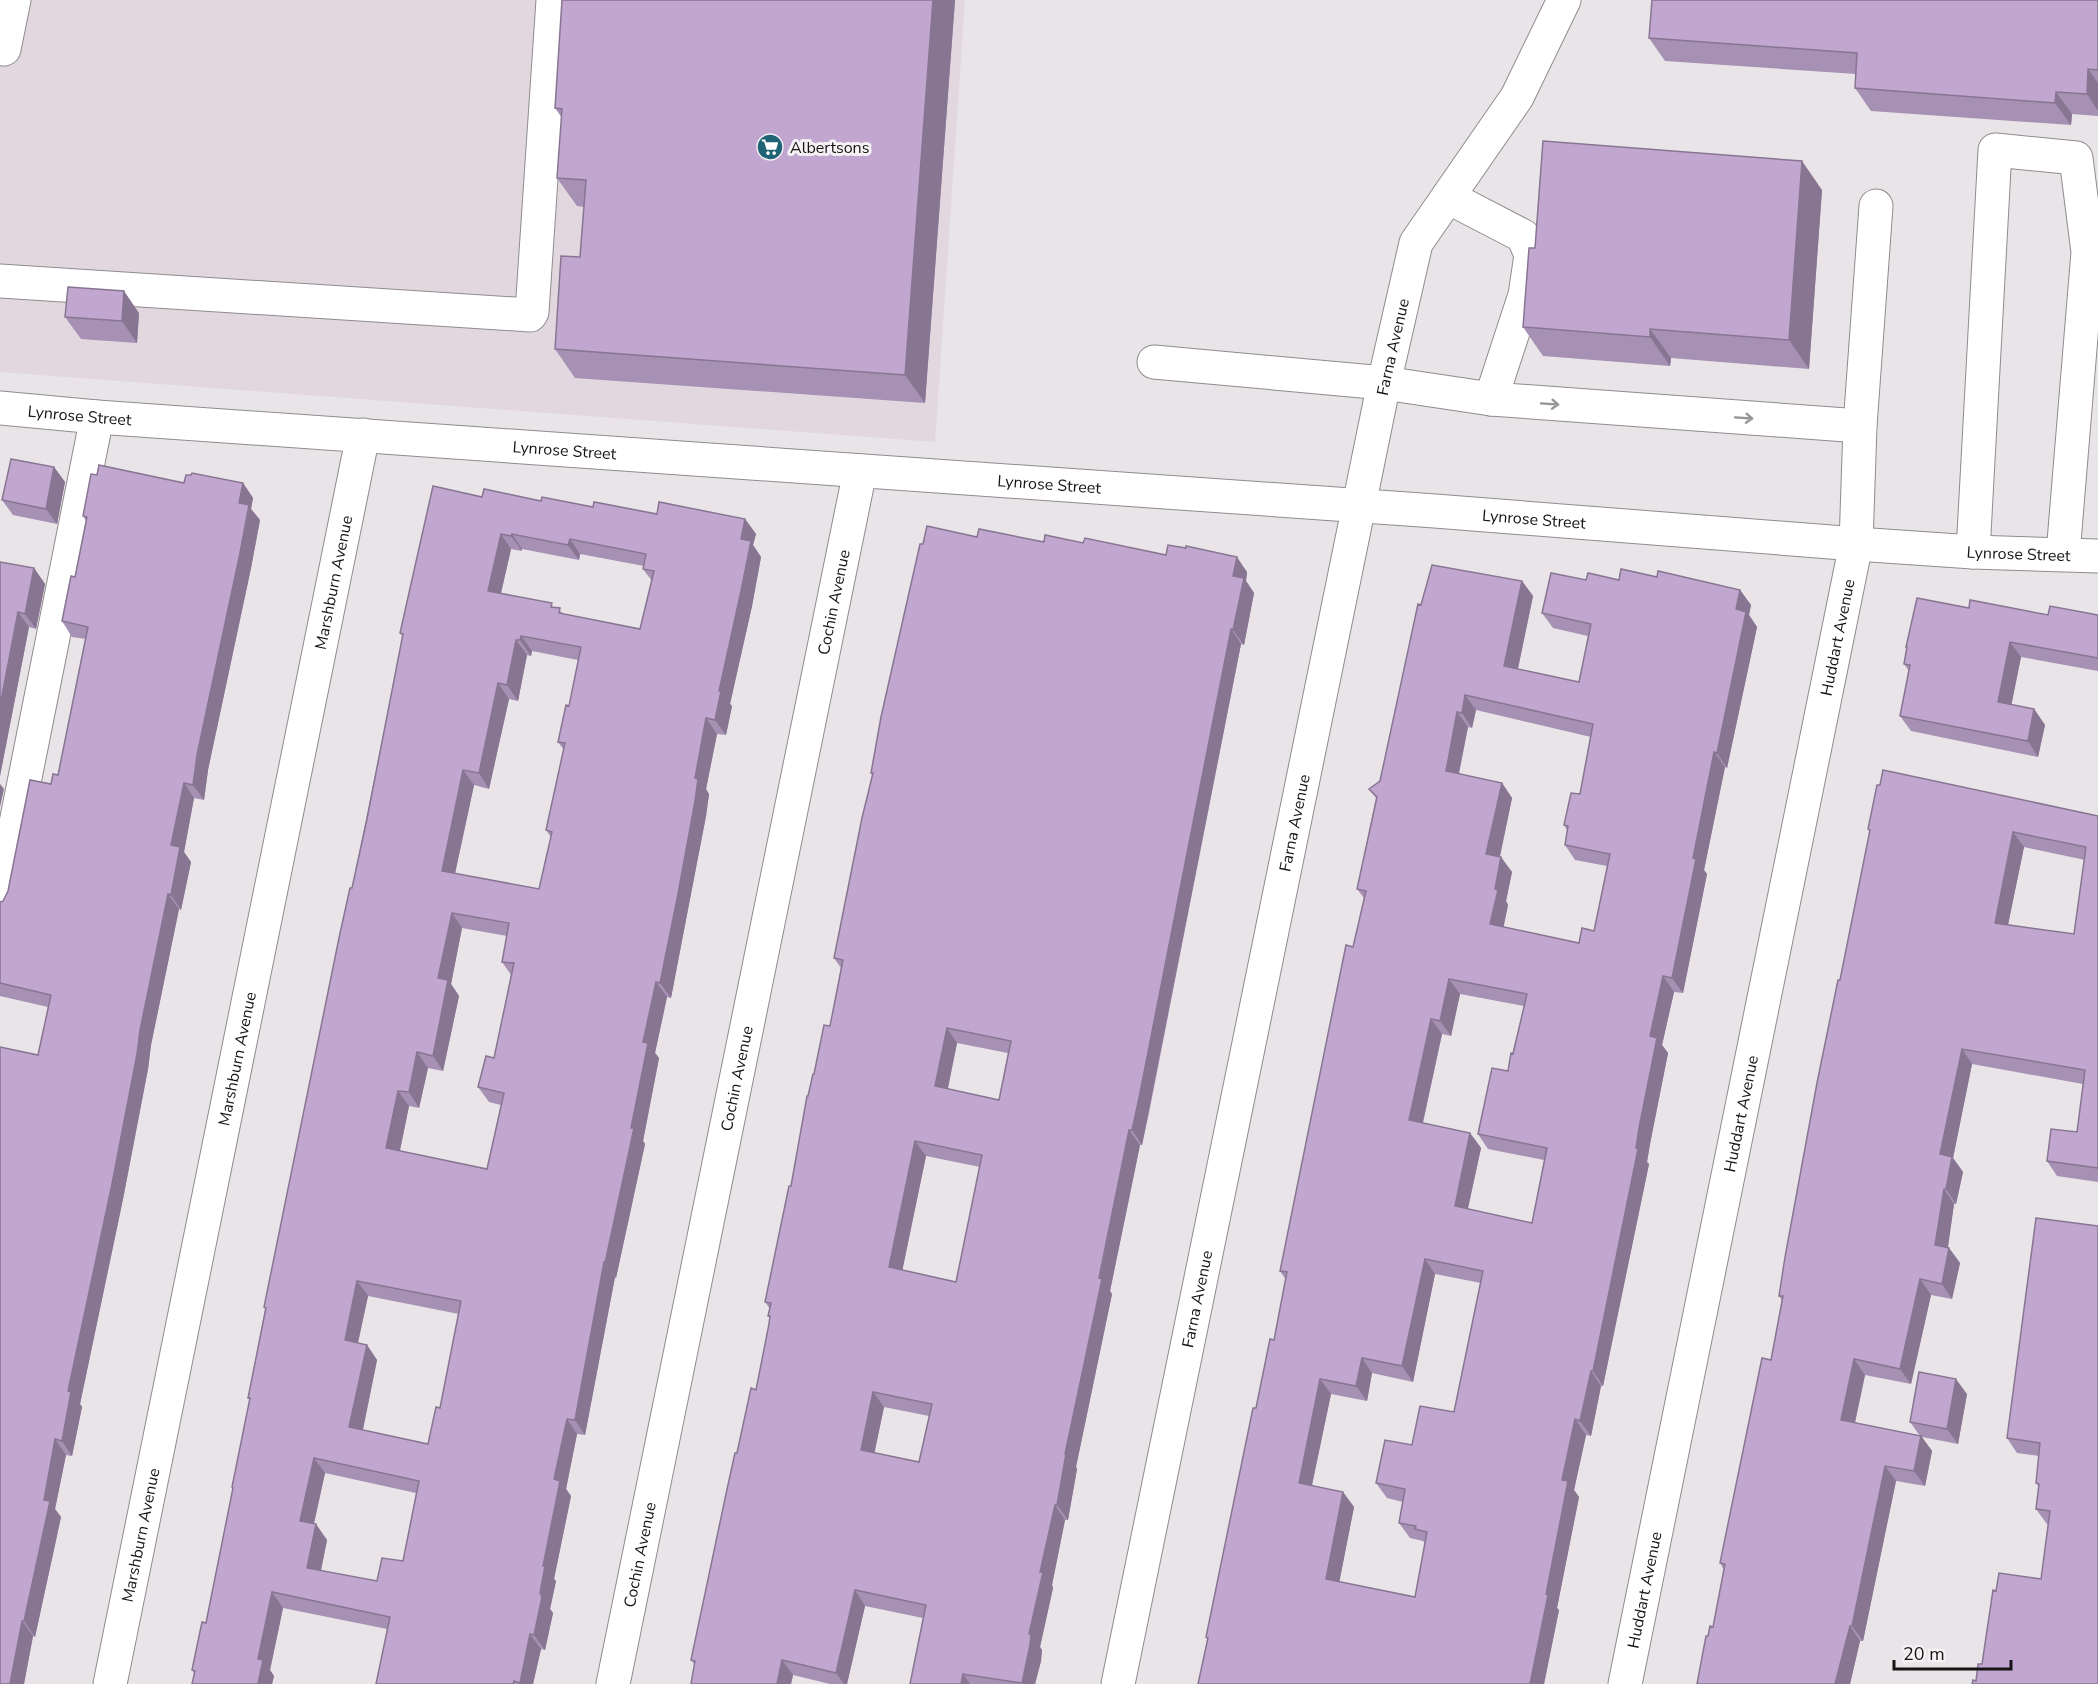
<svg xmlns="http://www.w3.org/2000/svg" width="2098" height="1684" font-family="'Nunito Sans',sans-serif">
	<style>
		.built { fill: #e2d7df }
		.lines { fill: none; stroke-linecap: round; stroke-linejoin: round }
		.minor-casing { stroke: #8f8b8e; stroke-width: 35 }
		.minor { stroke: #fff; stroke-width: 33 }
		.wall { fill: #a690b3; fill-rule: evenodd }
		.shaded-wall { fill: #877592 }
		.building { fill: #c1a7d0; stroke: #877592; stroke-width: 1.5; fill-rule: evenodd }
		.oneway { stroke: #969696 }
		.labels { text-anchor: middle; stroke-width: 6; stroke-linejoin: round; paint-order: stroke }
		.poi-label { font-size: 16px; fill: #161516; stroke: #f6f1f4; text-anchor: start }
		.street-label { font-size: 16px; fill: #161516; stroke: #f6f1f4 }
	</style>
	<rect width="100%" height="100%" fill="#e8e4e7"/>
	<path class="built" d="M0,0H965L935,442L0,372Z"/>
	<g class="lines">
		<defs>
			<g id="minor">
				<path d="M4,49L14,0"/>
				<path d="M1448,197L1523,236L1531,255L1525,295L1491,399"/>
				<path d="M0,281L530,315L532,312L553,0"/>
				<path d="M1154,362L1384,383L1491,399L1860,426"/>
				<path id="s1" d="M0,408L97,417L1435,511L1856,544L1973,552L2098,556"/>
				<path d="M1973,552L1995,150L2076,158L2088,252L2063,554"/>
				<path d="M0,903L97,417"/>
				<path id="s2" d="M110,1684L363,435"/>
				<path id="s3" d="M613,1684L860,471"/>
				<path id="s4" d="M1118,1684L1384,383L1416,243L1517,97L1564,0"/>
				<path id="s5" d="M1625,1684L1856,544L1860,426L1876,206"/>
			</g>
		</defs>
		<use href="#minor" class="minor-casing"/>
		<use href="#minor" class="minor"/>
	</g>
	<path class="wall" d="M562,0H955L925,403L575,378L555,349L580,257L584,207L577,206L557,178L562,118L555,108Z
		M2098,0V116L2072,114L2071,125L1871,111L1855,88L1856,74L1665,61L1649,38Z
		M1822,190L1809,369L1671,358L1670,366L1543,356L1523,327L1535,248Z
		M139,313L137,343L81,339L65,317Z
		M54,467L65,482L57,524L13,515L2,500Z
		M97,475L184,483H243L253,498L251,509L260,520L251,568L208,770L204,800L194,798L184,852L191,862L181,910L179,909L151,1045L148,1069L123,1199L80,1404L82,1407L72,1456L66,1455L55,1509L61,1517L35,1637L33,1636L24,1684H0L38,1055L48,1007L0,996V902L3,901L8,891L51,784L58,775L86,639L72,637L62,621L75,577L86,521L83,516Z
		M482,497L541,501L657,514L745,519L756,534L753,545L761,557L752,606L730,704L732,706L726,735L717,734L706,789L709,794L706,816L688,909L671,998L667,997L655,1053L659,1058L643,1141L645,1144L616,1278L615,1277L585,1435L577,1434L566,1489L571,1496L554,1579L556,1581L550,1609L553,1613L545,1650L541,1649L533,1684H376L387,1629L283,1608L270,1670L274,1676L272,1684H192L194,1673L192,1670L206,1623L233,1489L232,1487L250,1400L248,1398L265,1309L264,1307L352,888L403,637L400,633ZM511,549L522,551V549L579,560L580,554L644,566L643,569L652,581L640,629L564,614L554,607L501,593ZM532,651L578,660L569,706L558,742L564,750L546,830L551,837L539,889L455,874L474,785L489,789L509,699L518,701L527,655L531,656ZM462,928L507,936L502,962L511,975L494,1058L478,1087L489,1102L501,1105L487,1169L400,1151L409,1106L419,1108L428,1068L443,1071L459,996L451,984ZM368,1296L459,1314L440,1408L428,1444L363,1430L377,1360L367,1345L358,1343ZM325,1473L416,1493L403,1561L377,1581L321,1571L327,1540L314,1524Z
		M977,537L1044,542L1083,543L1247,572L1246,581L1254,593L1244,645L1241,644L1149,1113L1142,1145H1140L1128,1204L1110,1291L1112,1294L1076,1467L1077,1469L1068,1520H1065L1052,1585L1053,1588L1040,1647L1042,1650L1041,1661L1035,1684H910L923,1618L865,1606L847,1684H830L793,1675L791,1684H691L695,1665L691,1660L737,1453L756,1390L769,1324L770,1318L768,1316L770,1309L765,1302L791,1186L808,1096L830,1026L841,968L834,958L872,775L871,773ZM957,1043L1008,1053L999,1100L948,1089ZM926,1156L980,1167L956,1282L902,1270ZM884,1407L929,1416L919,1462L874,1453Z
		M0,562L34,568L45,584L36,629L29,627L0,776Z
		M1657,577L1740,590L1751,605L1749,615L1757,627L1727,768L1725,767L1704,870L1707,874L1683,993L1674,992L1662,1045L1668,1053L1650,1144L1647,1162L1649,1164L1603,1386H1601L1591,1436L1586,1435L1574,1490L1579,1497L1557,1608L1559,1610L1544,1684H1198L1207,1640L1206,1637L1256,1408L1274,1340L1286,1280L1280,1271L1364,898L1357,889L1376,798L1369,789L1380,781L1421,605L1522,581L1533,596L1518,669L1579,682L1588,636L1553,628L1542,613L1586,580H1619ZM1476,710L1591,737L1580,794L1564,825L1567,830L1565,845L1575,860L1607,866L1594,931L1579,943L1503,927L1508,905L1506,901L1512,872L1500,857L1512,798L1502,783L1459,774L1468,727L1472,728ZM1460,994L1524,1006L1508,1071L1478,1134L1488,1149L1544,1160L1532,1223L1468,1209L1481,1148L1470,1133L1423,1123L1442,1034L1451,1036ZM1435,1274L1481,1283L1454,1412L1412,1445L1376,1483L1387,1498L1403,1502L1399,1523L1410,1538L1423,1541L1425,1543L1415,1597L1339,1582L1354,1507L1343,1492L1312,1486L1331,1394L1367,1401L1372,1373L1413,1382Z
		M1969,608L2048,615H2098V671L2021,657L2011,705L2034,709L2045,725L2038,757L1911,731L1900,716L1909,671L1904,664L1907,649L1906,647Z
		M2098,816V1182L2057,1176L2047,1161L2077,1132L2083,1084L1972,1064L1953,1158L1963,1172L1956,1204H1954L1948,1247L1949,1248L1960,1263L1952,1299L1931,1295L1911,1384L1865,1375L1855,1423L1920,1436L1910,1422L1967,1394L1958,1444L1922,1437L1932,1451L1925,1486L1896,1481L1863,1641H1860L1850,1684H1697L1708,1636L1713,1627L1724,1570L1720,1563L1771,1360L1782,1300L1779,1296L1870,832L1868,829ZM2024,847L2085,860L2074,934L2008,925Z
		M2036,1218L2098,1684L1976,1681L1982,1664L1996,1591L2041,1579L2048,1524H2047L2036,1509L2039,1487L2036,1483L2039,1456L2017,1453L2007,1438Z"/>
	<path class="shaded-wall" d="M933,0H955L925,403L905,375Z
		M2088,69L2098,83V111L2087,94Z
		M2056,92L2072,114L2071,125L2055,103Z
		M1802,161L1822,190L1809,369L1789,340Z
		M124,291L139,313L137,343L122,321Z
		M1650,329L1671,358L1670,366L1650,337Z
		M54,467L65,482L57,524L46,509Z
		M243,483L253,498L251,509L260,520L251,568L208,770L204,800L193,785Z
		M745,519L756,534L753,545L761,557L752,606L730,704L732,706L726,735L715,720L741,539Z
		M501,534L511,549L498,606L488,591Z
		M512,534L522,549V551L511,536Z
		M570,539L580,554L579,560L568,545Z
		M1237,557L1247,572L1246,581L1254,593L1244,645L1233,630V576Z
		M34,568L45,584L36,629L25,614Z
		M1522,581L1533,596L1515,682L1504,666Z
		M1740,590L1751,605L1749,615L1757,627L1727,768L1717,753L1736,609Z
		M18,612L29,627L0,776V706Z
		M1231,629L1241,644L1142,1145L1132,1130Z
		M521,636L532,651L531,656L520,640Z
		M516,640L527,655L518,701L507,685Z
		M2010,642L2021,657L2009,717L1998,702Z
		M498,683L509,699L489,789L479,773Z
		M1465,695L1476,710L1472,728L1462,713Z
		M2034,709L2045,725L2038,757L2028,741Z
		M1457,712L1468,727L1456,786L1446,771Z
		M706,718L717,734L706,789L709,794L706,816L671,998L660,983L695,778Z
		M1714,752L1725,767L1704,870L1707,874L1683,993L1672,978L1693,858Z
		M463,770L474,785L452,887L442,871Z
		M184,783L194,798L184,852L191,862L181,910L171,895V845Z
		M1502,783L1512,798L1497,869L1486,854Z
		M0,784L4,789L0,807Z
		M2013,832L2024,847L2005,939L1995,923Z
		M1501,857L1512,872L1506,901L1508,905L1501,940L1490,924L1495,889Z
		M168,894L179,909L151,1045L148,1069L123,1199L80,1404L82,1407L72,1456L62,1441L68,1391L140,1030Z
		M452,913L462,928L451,984L459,996L443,1071L433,1056L438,978Z
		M1663,976L1674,992L1662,1045L1668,1053L1650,1144L1647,1162L1649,1164L1603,1386L1593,1371L1636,1148L1650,1036Z
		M1449,979L1460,994L1451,1036L1440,1021Z
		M656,982L667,997L655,1053L659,1058L643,1141L645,1144L616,1278L605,1263L631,1128L643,1042Z
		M1431,1019L1442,1034L1420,1135L1409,1120Z
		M947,1028L957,1043L945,1101L935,1086Z
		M1962,1049L1972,1064L1953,1158L1963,1172L1956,1204L1946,1189L1940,1154Z
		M417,1052L428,1068L419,1108L409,1092Z
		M398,1091L409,1106L397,1164L386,1148Z
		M1129,1130L1140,1145L1110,1291L1112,1294L1076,1467L1077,1469L1068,1520L1057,1505L1065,1454Z
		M1470,1133L1481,1148L1465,1221L1455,1206Z
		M915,1141L926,1156L900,1282L889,1267Z
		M1944,1189L1954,1204L1946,1260L1935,1245Z
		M1949,1248L1960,1263L1952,1299L1942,1284Z
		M1425,1259L1435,1274L1413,1382L1402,1366Z
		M604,1262L615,1277L585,1435L575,1420Z
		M1920,1279L1931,1295L1911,1384L1900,1369Z
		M357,1281L368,1296L355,1356L345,1340Z
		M367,1345L377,1360L360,1443L349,1427Z
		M1362,1358L1372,1373L1367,1401L1356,1386Z
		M1854,1359L1865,1375L1852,1436L1841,1420Z
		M1591,1371L1601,1386L1591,1436L1580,1421Z
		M1320,1379L1331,1394L1309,1498L1299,1483Z
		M1956,1379L1967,1394L1958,1444L1947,1429Z
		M873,1392L884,1407L872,1465L861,1450Z
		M567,1419L577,1434L566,1489L571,1496L554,1579L556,1581L550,1609L553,1613L545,1650L534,1635L554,1479Z
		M1575,1419L1586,1435L1574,1490L1579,1497L1557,1608L1559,1610L1544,1684H1530L1546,1594L1562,1480Z
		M1921,1436L1932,1451L1925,1486L1914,1471Z
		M55,1439L66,1455L55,1509L61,1517L35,1637L24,1621L44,1500Z
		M314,1458L325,1473L311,1536L300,1521Z
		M1885,1466L1896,1481L1863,1641L1852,1626Z
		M1343,1492L1354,1507L1337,1594L1326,1579Z
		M1055,1505L1065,1520L1052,1585L1053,1588L1040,1647L1042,1650L1041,1661L1035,1684H1023L1022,1683L1029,1634L1040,1572Z
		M316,1524L327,1540L318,1584L307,1568Z
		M855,1590L865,1606L847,1684H844L836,1673Z
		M272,1592L283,1608L270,1670L274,1676L272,1684H258V1659Z
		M22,1621L33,1636L24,1684H10Z
		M1850,1626L1860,1641L1850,1684H1835Z
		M530,1634L541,1649L533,1684H520V1683Z
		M782,1660L793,1675L791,1684H777Z
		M963,1674L970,1684H961Z"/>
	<path class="building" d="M562,0H933L905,375L555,349L561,256L580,257L586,180L557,178L562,109L555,108Z
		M1652,0H2098V70L2088,69L2087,94L2056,92L2055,103L1855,88L1857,53L1649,38Z
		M1543,141L1802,161L1789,340L1650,329V337L1523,327L1529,248H1535Z
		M68,287L124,291L122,321L65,317Z
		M11,459L54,467L46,509L2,500Z
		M99,465L184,483L186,475H191L192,473L243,483L239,503L249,505L240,553L197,755L193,785L184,783L171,845L180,847L171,895L168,894L140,1030L137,1054L112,1184L68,1391L71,1392L62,1441L55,1439L44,1500L50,1501L24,1621H22L10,1684H0V1047L38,1055L51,995L0,983V902L3,901L8,891L30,780L51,784L53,774L58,775L88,627L62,621L71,576L75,577L87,517L83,516L91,474L97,475Z
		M433,486L482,497L484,489L541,501L542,497L593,507L594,502L657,514L659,502L745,519L741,539L751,541L741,591L719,691H721L715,720L706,718L695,778L698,779L695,801L678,894L660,983L656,982L643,1042L648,1043L631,1128H634L605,1263L604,1262L575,1420L567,1419L554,1479L560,1481L543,1566H545L540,1593L542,1597L534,1635L530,1634L520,1683L514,1681L513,1684H376L390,1617L272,1592L258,1659L263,1660L258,1684H192L195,1671L192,1670L202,1622L206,1623L233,1488L232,1487L250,1398H248L266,1308L264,1307L339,938L350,888H352L367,819L403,634L400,633ZM501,534L511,536L512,534L568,545L570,539L646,554L643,569L654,571L640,629L559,613L560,608L551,607L552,603L488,591ZM521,636L581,647L569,706L566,705L558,742L565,743L546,830L552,832L539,889L442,871L463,770L479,773L498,683L507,685L516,640H520ZM452,913L509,923L502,962L514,963L494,1058L486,1056L478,1087L504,1093L487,1169L386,1148L398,1091L409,1092L417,1052L433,1056L448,980L438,978ZM357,1281L461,1301L440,1408L436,1407L428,1444L349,1427L367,1345L345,1340ZM314,1458L419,1481L403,1561L382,1558L377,1581L307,1568L316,1524L300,1521Z
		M927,526L977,537L979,529L1044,542L1045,535L1083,543L1085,538L1166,555L1168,545L1186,548V546L1237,557L1233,576L1244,578L1233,630L1231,629L1139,1098L1132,1130H1129L1117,1189L1099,1278L1102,1279L1065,1454H1066L1057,1505H1055L1040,1572H1043L1029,1634H1031L1030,1645L1022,1683L963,1674L961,1684H910L926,1605L855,1590L836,1673L782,1660L777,1684H691L695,1661L691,1660L726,1494L735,1453H737L751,1388L756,1390L769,1324L770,1316H768L771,1303L765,1302L789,1186H791L807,1096H808L813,1074H814L824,1025L830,1026L843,960L834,958L862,818L873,773H871L881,717L920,544H923ZM947,1028L1011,1041L999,1100L935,1086ZM915,1141L982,1155L956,1282L889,1267ZM873,1392L932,1404L919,1462L861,1450Z
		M0,562L34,568L25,614L18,612L0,706Z
		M1432,565L1522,581L1504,666L1579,682L1591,624L1542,613L1551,573L1586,580L1588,573L1619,580L1621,569L1657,577L1658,571L1740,590L1736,609L1746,612L1717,753L1714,752L1693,858L1696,859L1672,978L1663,976L1650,1036L1657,1038L1639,1128L1636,1148L1638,1149L1593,1371H1591L1580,1421L1575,1419L1562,1480L1568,1481L1546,1594L1548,1595L1530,1684H1198L1208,1638L1206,1637L1253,1408H1256L1270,1339L1274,1340L1287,1272L1280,1271L1346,945L1353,947L1366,891L1357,889L1377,797L1369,789L1380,781L1418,604L1421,605ZM1465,695L1593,724L1580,794L1571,793L1564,825L1568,826L1565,845L1610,854L1594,931L1582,928L1579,943L1490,924L1498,890L1495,889L1501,857L1486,854L1502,783L1446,771L1457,712L1462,713ZM1449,979L1527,994L1513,1054L1511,1053L1508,1071L1492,1068L1478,1134L1547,1148L1532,1223L1455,1206L1470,1133L1409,1120L1431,1019L1440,1021ZM1425,1259L1483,1271L1454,1412L1420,1406L1412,1445L1385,1440L1376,1483L1405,1489L1399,1523L1416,1526L1415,1529L1427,1532L1415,1597L1326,1579L1343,1492L1299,1483L1320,1379L1356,1386L1362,1358L1402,1366Z
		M1917,598L1969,608L1970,600L2048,615L2050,606L2098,615V658L2010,642L1998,702L2034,709L2028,741L1900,716L1910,665L1904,664L1907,647H1906Z
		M1883,770L2098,816V1168L2047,1161L2051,1129L2077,1132L2085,1070L1962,1049L1940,1154L1952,1157L1946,1189H1944L1935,1245L1949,1248L1942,1284L1920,1279L1900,1369L1854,1359L1841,1420L1921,1436L1914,1471L1885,1466L1852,1626H1850L1835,1684H1697L1706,1636H1708L1710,1626L1713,1627L1725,1564L1720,1563L1762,1358L1771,1360L1783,1296H1779L1785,1257L1817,1083L1838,980H1840L1870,830L1868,829L1877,785H1880ZM2013,832L2086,847L2074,934L1995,923Z
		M2036,1218L2098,1226V1684H1972L1973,1680L1976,1681L1978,1664H1982L1993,1590L1996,1591L1999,1573L2041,1579L2050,1511L2036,1509L2039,1484L2036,1483L2040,1443L2007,1438Z
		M1919,1372L1956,1379L1947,1429L1910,1422Z"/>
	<defs><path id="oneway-shaft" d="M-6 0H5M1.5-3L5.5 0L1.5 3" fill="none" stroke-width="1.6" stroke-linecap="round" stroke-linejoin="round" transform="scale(1.5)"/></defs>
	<g class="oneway">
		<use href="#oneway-shaft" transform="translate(1550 404) rotate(4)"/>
		<use href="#oneway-shaft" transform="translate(1744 418) rotate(4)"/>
	</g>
	<defs>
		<symbol id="supermarket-disc" viewBox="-11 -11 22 22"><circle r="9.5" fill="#206376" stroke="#f6f1f4"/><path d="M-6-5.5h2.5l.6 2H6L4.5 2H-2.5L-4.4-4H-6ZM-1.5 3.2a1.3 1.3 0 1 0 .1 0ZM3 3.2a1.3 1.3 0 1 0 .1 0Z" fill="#fff"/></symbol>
	</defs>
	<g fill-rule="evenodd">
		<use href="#supermarket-disc" x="755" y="132" width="30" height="30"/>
	</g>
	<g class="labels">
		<g class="poi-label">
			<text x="790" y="153">Albertsons</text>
		</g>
		<g class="street-label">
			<text dy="6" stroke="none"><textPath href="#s4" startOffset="1365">Farna Avenue</textPath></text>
			<text dy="6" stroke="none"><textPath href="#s1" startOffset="80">Lynrose Street</textPath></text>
			<text dy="6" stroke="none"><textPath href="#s1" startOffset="566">Lynrose Street</textPath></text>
			<text dy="6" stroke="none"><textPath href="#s1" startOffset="1052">Lynrose Street</textPath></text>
			<text dy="6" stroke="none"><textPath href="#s1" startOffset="1538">Lynrose Street</textPath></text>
			<text dy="6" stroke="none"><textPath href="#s1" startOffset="2024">Lynrose Street</textPath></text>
			<text dy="6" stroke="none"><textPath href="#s2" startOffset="1124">Marshburn Avenue</textPath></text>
			<text dy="6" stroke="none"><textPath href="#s3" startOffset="1104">Cochin Avenue</textPath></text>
			<text dy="6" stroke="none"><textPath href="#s5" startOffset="1068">Huddart Avenue</textPath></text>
			<text dy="6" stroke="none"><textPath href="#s4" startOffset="879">Farna Avenue</textPath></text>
			<text dy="6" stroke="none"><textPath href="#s2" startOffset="638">Marshburn Avenue</textPath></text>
			<text dy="6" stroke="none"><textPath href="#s3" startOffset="618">Cochin Avenue</textPath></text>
			<text dy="6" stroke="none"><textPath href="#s5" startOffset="582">Huddart Avenue</textPath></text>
			<text dy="6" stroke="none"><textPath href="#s4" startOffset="393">Farna Avenue</textPath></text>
			<text dy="6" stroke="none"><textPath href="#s2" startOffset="152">Marshburn Avenue</textPath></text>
			<text dy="6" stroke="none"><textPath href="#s3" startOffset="132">Cochin Avenue</textPath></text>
			<text dy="6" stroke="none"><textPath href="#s5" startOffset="96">Huddart Avenue</textPath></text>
		</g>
	</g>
	<path d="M1894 1660v9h117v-9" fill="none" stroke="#161516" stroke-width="3"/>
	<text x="1903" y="1660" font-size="18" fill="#161516" stroke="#f6f1f4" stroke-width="4.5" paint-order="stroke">20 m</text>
</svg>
